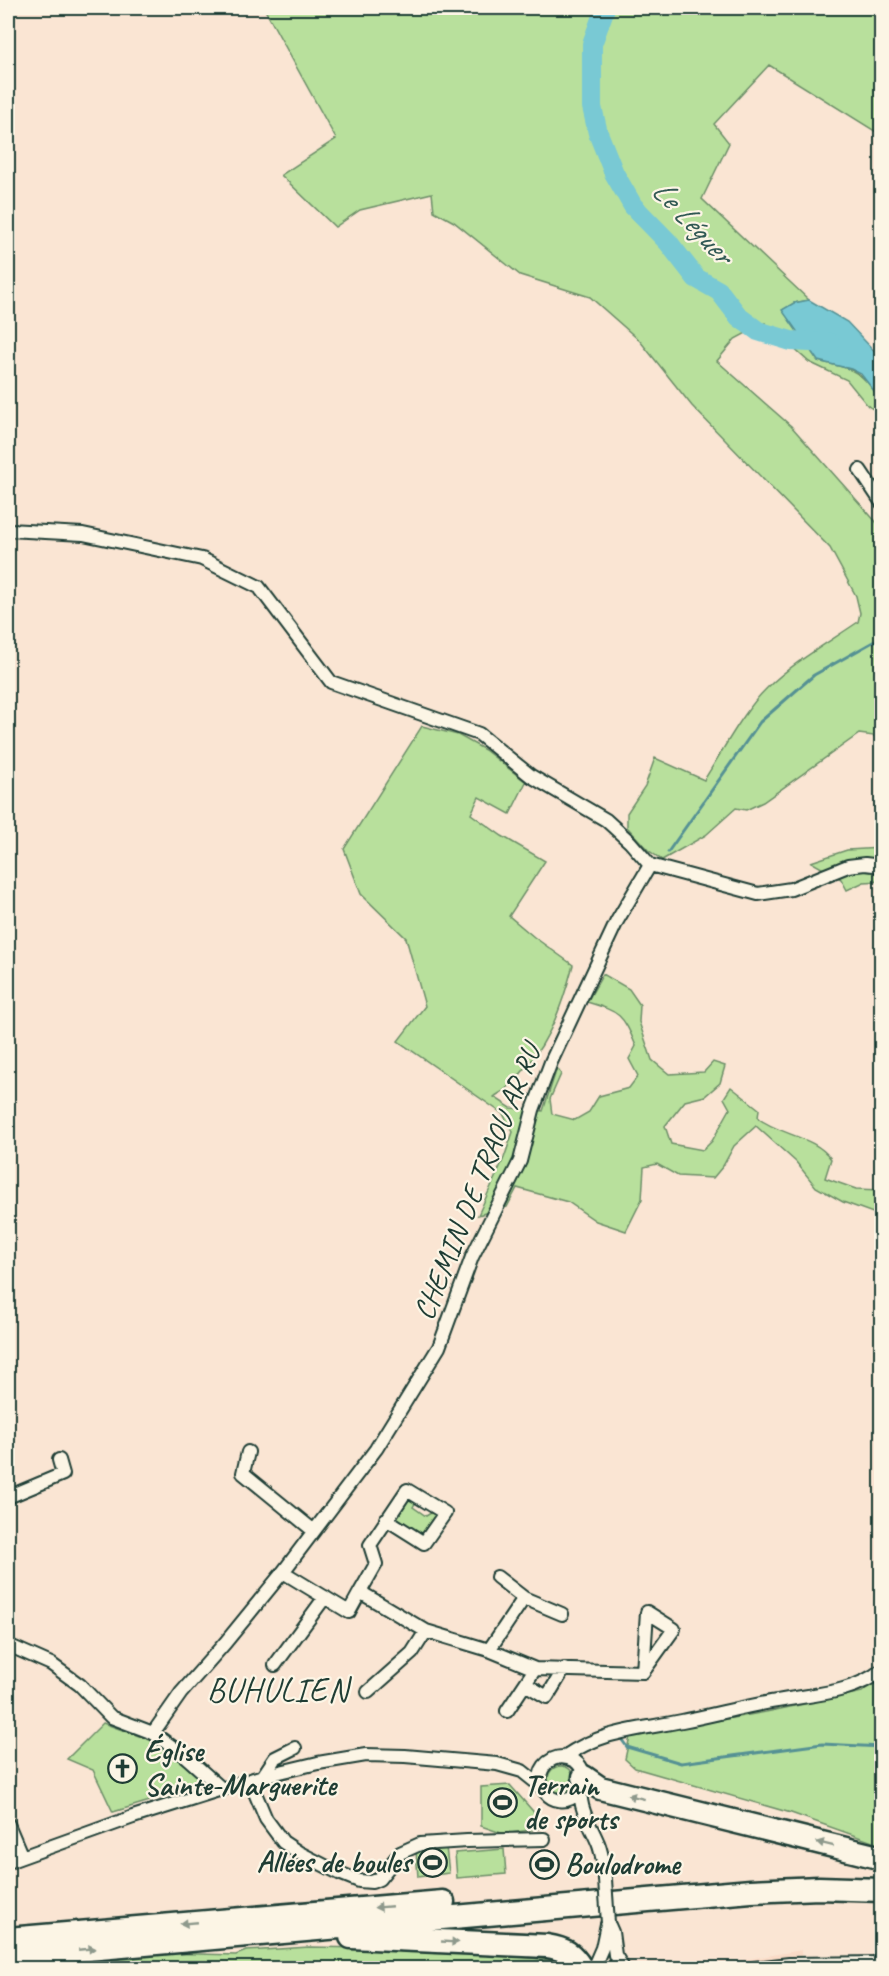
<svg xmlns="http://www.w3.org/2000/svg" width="889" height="1976" font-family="Caveat,sans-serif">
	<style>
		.built { fill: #f9dac6 }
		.green { fill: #b8e09c; stroke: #6c8e68; stroke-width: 1.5 }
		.water { fill: #79c9d4; stroke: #559194; stroke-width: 1.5 }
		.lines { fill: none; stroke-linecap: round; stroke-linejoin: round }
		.stream { stroke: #559194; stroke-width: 3 }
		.river { stroke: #79c9d4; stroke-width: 20 }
		.street-casing { stroke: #1f3d34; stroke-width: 16 }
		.highway-casing { stroke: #1f3d34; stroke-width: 27 }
		.street { stroke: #fcf5e5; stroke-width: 12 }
		.highway { stroke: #fcf5e5; stroke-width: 22 }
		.street-bridge-casing { stroke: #1f3d34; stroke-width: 16; stroke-linecap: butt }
		.street-bridge { stroke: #fcf5e5; stroke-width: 12 }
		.oneway { fill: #8e998c }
		.labels { text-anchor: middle; stroke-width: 4.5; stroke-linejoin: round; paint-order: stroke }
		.street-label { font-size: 30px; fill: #1f3d34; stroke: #fcf5e5 }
		.poi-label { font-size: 30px; font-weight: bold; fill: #1f3d34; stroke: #fcf5e5; text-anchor: start }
		.water-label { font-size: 32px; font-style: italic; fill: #315954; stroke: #fcf5e5 }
		.quarter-label { font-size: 33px; letter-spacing: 1.5px; fill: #1f3d34; stroke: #fcf5e5 }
	</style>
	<rect width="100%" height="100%" fill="#fae5d3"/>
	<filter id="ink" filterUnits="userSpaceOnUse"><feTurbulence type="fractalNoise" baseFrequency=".0167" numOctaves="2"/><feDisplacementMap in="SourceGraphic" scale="12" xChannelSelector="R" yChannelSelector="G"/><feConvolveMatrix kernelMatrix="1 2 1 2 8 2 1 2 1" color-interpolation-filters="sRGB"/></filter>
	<g filter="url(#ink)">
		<path class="built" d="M802,1950L803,1968H681L699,1963H726Z"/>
		<path class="green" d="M264,8H881V135L769,65L714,124L729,143L702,199L809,300L794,303L783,310L818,361C841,367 857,367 872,388C881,399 881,400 881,414L868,406L847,380L809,362L765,323L735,339L717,361L791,426L877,523L882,536L881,737L859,734L763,802L746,810L736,808L706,835L662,860L648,850L627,827V813L645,786L655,758L704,780C722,752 744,710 767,688C792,663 829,642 858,622L860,613L856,596L830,548L692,406L640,341L590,297L520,275L454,222L434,211L432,193L360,210L335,227L281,175L336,139Z
			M422,726L458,735L485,750L526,782L510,814L479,797L471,814L502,836L545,861L509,916L534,937L573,965C560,1014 546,1050 509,1086C505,1091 499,1093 494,1097L511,1108L543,1111L557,1068L561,1074L550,1099L552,1114L575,1120L589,1112L599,1096L629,1088L638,1076L629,1059L636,1046C623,1014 620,1012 587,1002L603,974L629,989L640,1005L639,1022L652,1060L669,1074L704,1072L713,1062L725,1066L720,1083L705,1096L685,1101L665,1126L671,1144L703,1150L712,1141L730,1109L724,1098L731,1087L759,1109L758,1118C779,1135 815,1136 831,1159L825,1178L856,1189L881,1190V1216L843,1202L816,1187L796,1162L756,1126L734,1146L723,1166L713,1178L678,1176L657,1164L644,1167L642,1199L626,1231L596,1221L568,1202L517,1188L507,1207L478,1215L504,1158L513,1132L503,1114L398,1041L425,1006L406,938L361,894L344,849Z
			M881,848V881L864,882L847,890L841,879L811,862L847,850Z
			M410,1497L417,1500L413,1507L426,1516L434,1511L435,1519L425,1534L422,1535L397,1519L395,1515L406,1498Z
			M881,1676V1845L791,1813L635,1768L625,1759L630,1736L766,1712L862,1692Z
			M103,1723L153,1741L198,1775L197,1787L113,1812L93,1770L67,1759Z
			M548 1779a13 13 0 1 1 26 0a13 13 0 1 1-26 0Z
			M510,1785L538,1817L543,1828L504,1834L481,1826V1787Z
			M446,1847L449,1873L418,1877L416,1851Z
			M504,1849L506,1874L457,1878L455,1853Z
			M309,1947C394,1948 479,1951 564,1962L569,1968H8L161,1953L236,1955L246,1951Z"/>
		<path class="water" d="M809,300L847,322L881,358V400L861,374L851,369L818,361L782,310L794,303Z"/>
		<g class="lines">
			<path class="stream" d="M668,852L760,722L814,675L882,637
				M622,1740L627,1747L681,1763L822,1744L882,1747"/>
			<path class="river" d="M605,8L592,44V107L598,133L614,173L633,206L668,242L696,278L719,291L739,317L758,331L791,341L830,343"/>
			<defs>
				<path id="street" d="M860,470L882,503
					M8,530L83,534L202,559L259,587L331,682L479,734L531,776L606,820L630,842L650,865
					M650,865L758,894L791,889L848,866L865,864L882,866
					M248,1452L243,1473L314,1531
					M8,1497L63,1474L59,1460
					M283,1572L349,1612L360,1592L426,1631L489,1650L535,1669L643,1672L647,1612L674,1629L643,1672
					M497,1577L524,1598L562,1614
					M360,1592L376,1564L370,1545L407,1490L445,1513L424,1543L386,1519
					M8,1645L51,1664L80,1685L111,1717L153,1733L185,1756L222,1789
					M489,1650L524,1598
					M275,1665L325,1597
					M525,1684L547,1697L564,1669
					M368,1692L412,1653L426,1631
					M507,1711L535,1669
					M153,1733L181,1693L225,1643L283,1572L376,1449L439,1347L472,1257L520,1161L533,1110L551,1062L617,921L650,865
					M564,1757C603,1730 638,1730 682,1721C714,1715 745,1706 777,1701C813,1694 852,1694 882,1670
					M263,1776L275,1758L295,1748
					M250,1781L266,1819L283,1842L298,1852L339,1873L359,1881L372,1882L379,1879L400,1853L420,1844L467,1841L544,1839
					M580,1791C554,1820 522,1775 553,1759C560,1756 568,1757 575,1761C590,1772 579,1785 581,1800C583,1816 592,1828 598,1843C601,1850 602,1858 604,1865
					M8,1824L22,1857
					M8,1862L133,1817L263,1776L318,1763L366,1755L405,1756L497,1764L522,1771L542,1787
					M608,1923L612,1932L615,1955L623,1968
					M595,1964L602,1948L607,1924
					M755,1968L789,1964L882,1963"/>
				<path id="highway" d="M584,1777L600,1788L882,1858
					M351,1937L547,1946C565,1949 572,1953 581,1968
					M8,1939L443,1902
					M8,1956L751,1891L819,1888L882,1890"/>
			</defs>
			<use href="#street" class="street-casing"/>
			<use href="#highway" class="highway-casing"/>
			<use href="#street" class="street"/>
			<use href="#highway" class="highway"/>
			<defs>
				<path id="street-bridge" d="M604,1865L608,1923"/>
			</defs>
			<use href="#street-bridge" class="street-bridge-casing"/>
			<use href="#street-bridge" class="street-bridge"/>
		</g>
		<defs><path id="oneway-solid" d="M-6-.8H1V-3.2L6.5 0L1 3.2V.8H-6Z" transform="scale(1.5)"/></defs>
		<g class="oneway">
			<use href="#oneway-solid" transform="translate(636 1797) rotate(-166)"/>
			<use href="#oneway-solid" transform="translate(825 1844) rotate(-166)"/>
			<use href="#oneway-solid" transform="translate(383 1907) rotate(175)"/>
			<use href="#oneway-solid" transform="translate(189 1923) rotate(175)"/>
			<use href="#oneway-solid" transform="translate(450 1942) rotate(3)"/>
			<use href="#oneway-solid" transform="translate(87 1949) rotate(-5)"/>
		</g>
	</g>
	<defs>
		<symbol id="church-ring" viewBox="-11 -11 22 22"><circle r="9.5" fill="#fcf5e5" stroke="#1f3d34" stroke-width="1.5"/><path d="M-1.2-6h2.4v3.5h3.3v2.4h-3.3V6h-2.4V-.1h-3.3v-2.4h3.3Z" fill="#1f3d34"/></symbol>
		<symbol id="stadium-ring" viewBox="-11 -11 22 22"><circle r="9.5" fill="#fcf5e5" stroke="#1f3d34" stroke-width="1.5"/><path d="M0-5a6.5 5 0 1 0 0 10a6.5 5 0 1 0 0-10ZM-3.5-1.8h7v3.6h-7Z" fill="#1f3d34"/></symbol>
	</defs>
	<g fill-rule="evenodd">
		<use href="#church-ring" x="106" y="1752" width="33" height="33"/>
		<use href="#stadium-ring" x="486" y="1786" width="33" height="33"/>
		<use href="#stadium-ring" x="416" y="1846" width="33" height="33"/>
		<use href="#stadium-ring" x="528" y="1848" width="33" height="33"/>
	</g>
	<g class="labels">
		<g class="street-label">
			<text transform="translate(477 1182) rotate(-68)" y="10">CHEMIN DE TRAOU AR RU</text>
		</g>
		<g class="poi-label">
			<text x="144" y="1761">Église<tspan x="144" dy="34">Sainte-Marguerite</tspan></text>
			<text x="524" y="1795">Terrain<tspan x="524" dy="34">de sports</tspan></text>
			<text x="411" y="1872" text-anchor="end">Allées de boules</text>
			<text x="565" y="1874">Boulodrome</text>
		</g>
		<g class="water-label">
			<text transform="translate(693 221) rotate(47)" y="11">Le Léguer</text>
		</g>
		<g class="quarter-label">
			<text x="278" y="1701">BUHULIEN</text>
		</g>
	</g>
	<rect width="889" height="1976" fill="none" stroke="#fcf5e5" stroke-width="30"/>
	<rect x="15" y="15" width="859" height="1946" fill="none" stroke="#1f3d34" stroke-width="2" filter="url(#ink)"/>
</svg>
